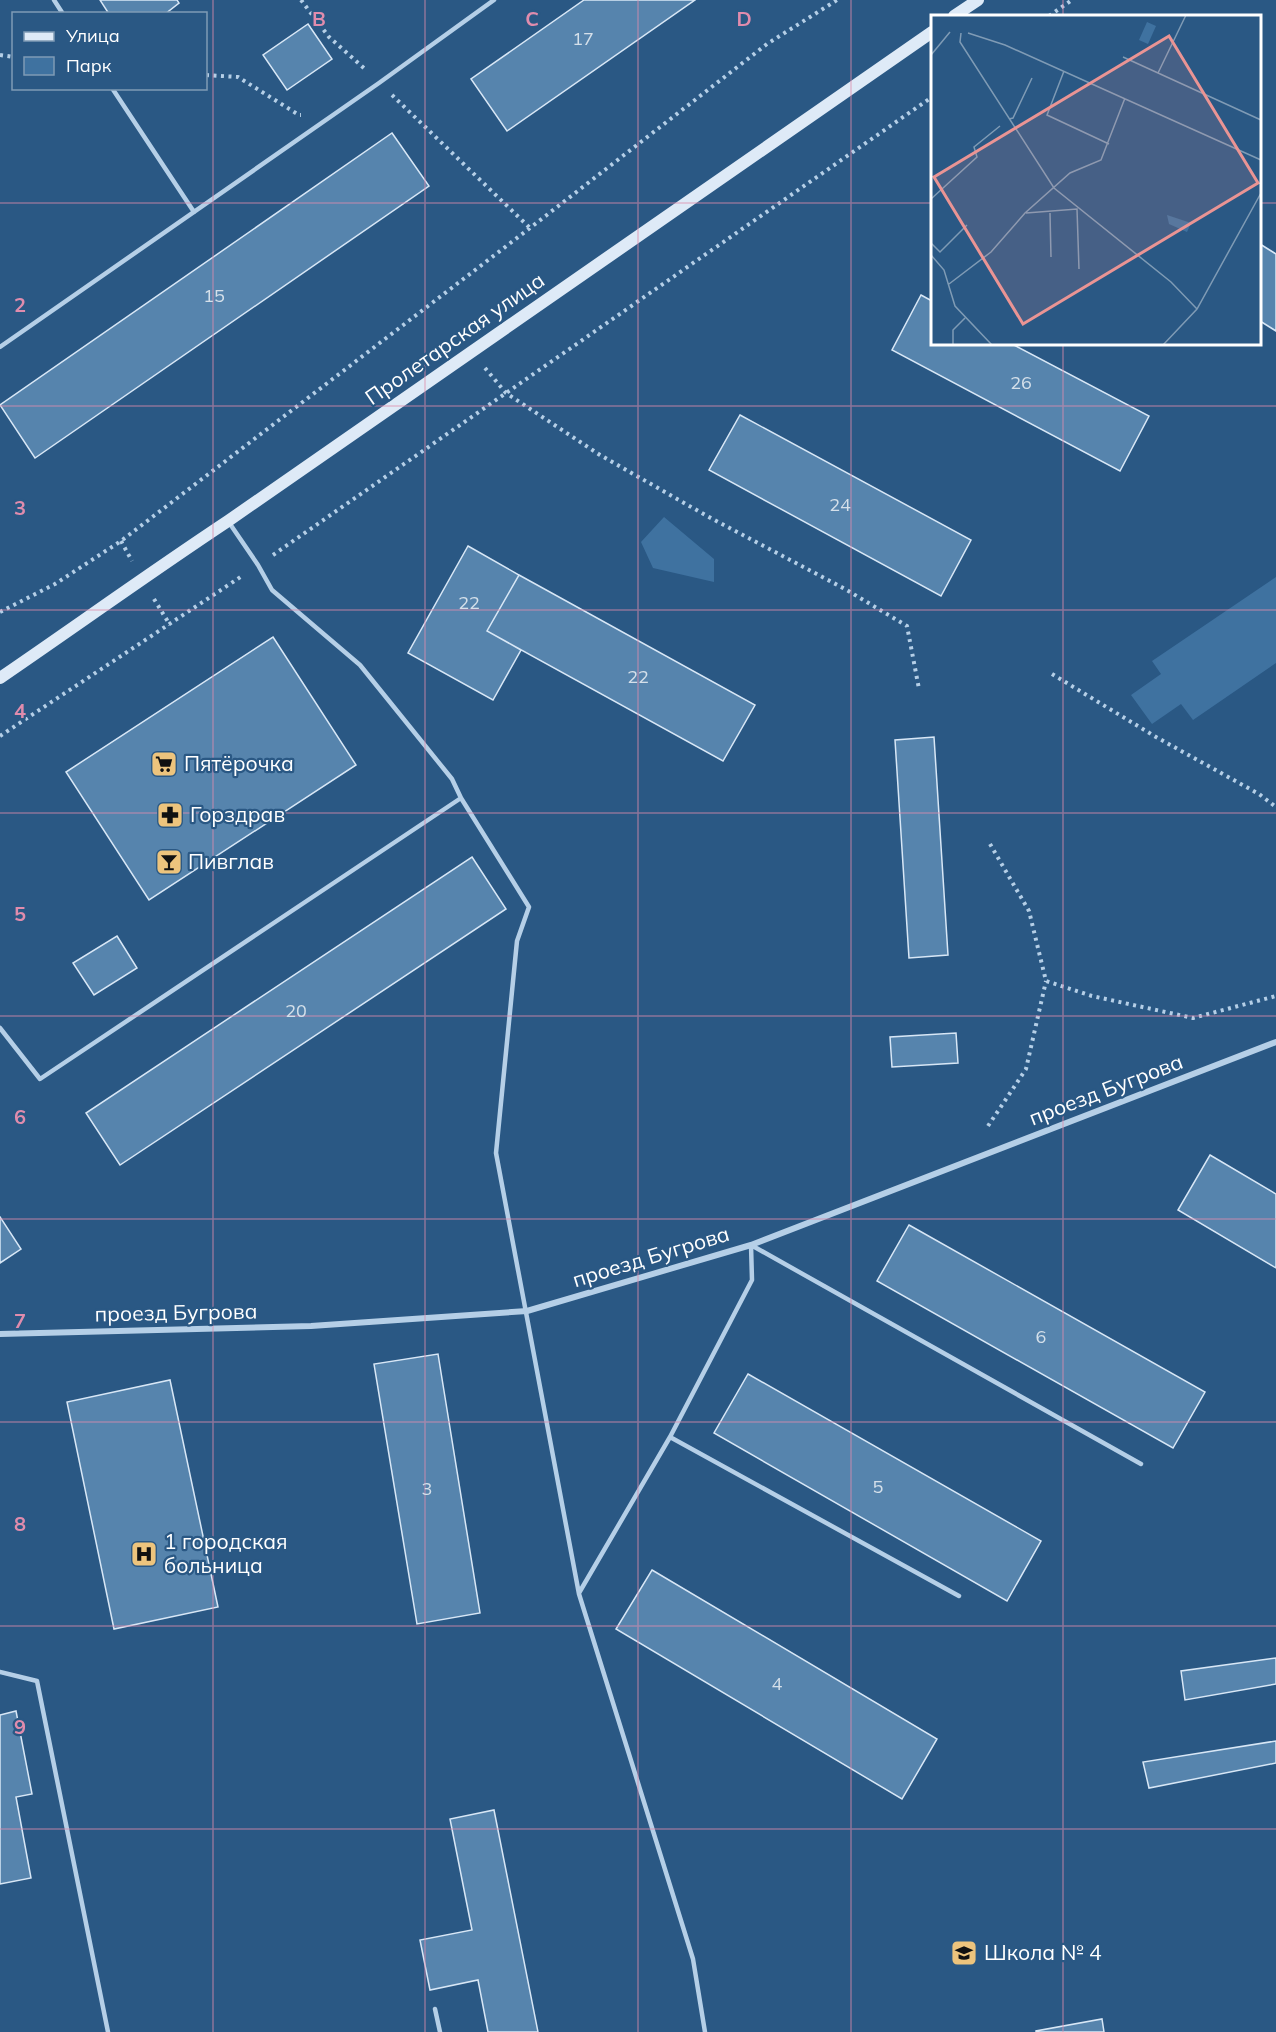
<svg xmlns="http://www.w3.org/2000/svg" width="1276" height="2032" font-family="Mulish,sans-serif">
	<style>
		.green { fill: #3f72a0 }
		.building { fill: #5684ad; stroke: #d8e7f6; stroke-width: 1.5 }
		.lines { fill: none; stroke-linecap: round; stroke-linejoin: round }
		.path { stroke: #b5cfe7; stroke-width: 4; stroke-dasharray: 3 4.5; stroke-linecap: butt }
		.lane { stroke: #b5cfe7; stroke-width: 4.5 }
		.street { stroke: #b5cfe7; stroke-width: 6 }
		.secondary { stroke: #deeaf7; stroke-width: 12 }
		.grid { fill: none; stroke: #e08cad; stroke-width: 1.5; stroke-opacity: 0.55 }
		.labels { text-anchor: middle; stroke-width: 4.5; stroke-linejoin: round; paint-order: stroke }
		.number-label { font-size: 18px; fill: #d5e0ea }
		.street-label { font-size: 21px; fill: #fff; stroke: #2a5884 }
		.poi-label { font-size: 21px; fill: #fff; stroke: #2a5884; text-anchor: start }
		.inset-road { fill: none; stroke: #7f9bb5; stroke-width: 1.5 }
		.view { fill: #ea9494; fill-opacity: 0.15; stroke: #ea9494; stroke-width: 3 }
		.inset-edge { fill: none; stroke: #fff; stroke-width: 3 }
		.grid-label { font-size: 20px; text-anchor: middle; font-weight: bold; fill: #e08cad; stroke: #2a5884; stroke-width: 4.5; stroke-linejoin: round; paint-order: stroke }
	</style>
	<rect width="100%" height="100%" fill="#2a5884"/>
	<path class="green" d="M664,517L714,559V582L653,568L641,542Z
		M1276,577V663L1193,720L1181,704L1152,724L1131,695L1161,674L1152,661Z"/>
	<path class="building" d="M100,0H177L179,3L165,14H109Z
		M584,0H695L507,131L471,79Z
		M308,24L332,59L287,90L263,55Z
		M392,133L429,186L35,458L0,405Z
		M1260,244L1276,254V331L1260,321Z
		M921,295L932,301V344H1012L1149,416L1120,471L892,350Z
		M740,415L971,540L941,596L709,470Z
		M468,546L519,575L487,631L521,650L493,700L408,653Z
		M519,575L755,705L723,761L487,631Z
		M273,637L356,765L149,900L66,772Z
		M934,737L948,955L909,958L895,740Z
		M472,857L506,909L120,1165L86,1113Z
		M117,936L137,968L94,995L73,963Z
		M956,1033L958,1063L892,1067L890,1037Z
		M1210,1155L1276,1194V1268L1178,1210Z
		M0,1217L21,1249L0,1263Z
		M909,1225L1205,1392L1173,1448L877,1281Z
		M438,1354L480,1613L417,1624L374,1364Z
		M748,1374L1041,1541L1007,1601L714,1433Z
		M170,1380L218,1607L114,1629L67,1402Z
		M652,1570L937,1739L902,1799L616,1629Z
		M1276,1658V1684L1185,1700L1181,1671Z
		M16,1711L32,1794L16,1797L31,1878L0,1884V1715Z
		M1276,1741V1763L1149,1788L1143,1762Z
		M494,1810L538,2032H488L478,1980L430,1990L420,1940L472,1930L450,1819Z
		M1102,2019L1104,2032H1036V2031Z"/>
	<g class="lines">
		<path class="path" d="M301,0L329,37L365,69
			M1049,16L1072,0
			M0,55L14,57
			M206,75L238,77L299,115H301
			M392,95L530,228
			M485,368L506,393L600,455L707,516L845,589L907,626L919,689
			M121,541L132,561
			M273,555L932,97
			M154,599L170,625
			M0,612L55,584L121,541L530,228L767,44L837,0
			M1052,674L1156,737L1259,794L1276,807
			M0,736L242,576
			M990,844L1029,911L1046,981L1092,996L1193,1018L1276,996
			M988,1126L1026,1069L1046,981"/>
		<path class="lane" d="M54,0L63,14
			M112,88L194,212
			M0,347L379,83L494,0
			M228,521L258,565L272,590L360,665L452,779L461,798L529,907L517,941L496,1153L579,1594L693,1959L705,2032
			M0,1028L40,1079L461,798
			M751,1245L1141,1464
			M670,1437L959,1596
			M579,1593L670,1437L752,1280L751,1245
			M0,1672L37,1681L108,2032
			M435,2009L440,2032"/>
		<path class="street" d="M0,1334L311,1326L527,1311L751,1245L1276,1042"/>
		<path class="secondary" d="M954,16L978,0
			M0,678C76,626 151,572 228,521L932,32"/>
	</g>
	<path class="grid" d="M213,0V2032M425,0V2032M638,0V2032M851,0V2032M1063,0V16M0,203H932M1260,203H1276M1063,344V2032M0,406H1276M0,610H1276M0,813H1276M0,1016H1276M0,1219H1276M0,1422H1276M0,1626H1276M0,1829H1276"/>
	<defs>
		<symbol id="supermarket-square" viewBox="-11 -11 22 22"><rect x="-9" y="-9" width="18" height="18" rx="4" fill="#edc47d" stroke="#2a5884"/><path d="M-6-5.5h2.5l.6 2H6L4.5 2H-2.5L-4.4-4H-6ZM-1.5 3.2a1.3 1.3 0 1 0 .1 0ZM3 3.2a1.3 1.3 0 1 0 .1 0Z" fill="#111"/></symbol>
		<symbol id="pharmacy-square" viewBox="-11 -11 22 22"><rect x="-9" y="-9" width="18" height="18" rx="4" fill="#edc47d" stroke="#2a5884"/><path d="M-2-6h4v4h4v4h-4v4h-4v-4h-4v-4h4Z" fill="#111"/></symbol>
		<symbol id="bar-square" viewBox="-11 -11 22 22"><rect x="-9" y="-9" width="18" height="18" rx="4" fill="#edc47d" stroke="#2a5884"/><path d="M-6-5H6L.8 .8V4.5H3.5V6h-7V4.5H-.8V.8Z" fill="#111"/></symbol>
		<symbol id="hospital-square" viewBox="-11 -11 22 22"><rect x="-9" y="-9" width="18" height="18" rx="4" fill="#edc47d" stroke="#2a5884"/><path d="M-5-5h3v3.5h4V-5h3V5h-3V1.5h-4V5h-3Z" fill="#111"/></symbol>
		<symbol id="school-square" viewBox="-11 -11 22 22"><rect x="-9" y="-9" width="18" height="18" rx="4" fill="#edc47d" stroke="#2a5884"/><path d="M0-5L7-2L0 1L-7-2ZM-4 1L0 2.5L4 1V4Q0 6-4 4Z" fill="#111"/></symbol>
	</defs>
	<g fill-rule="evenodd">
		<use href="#supermarket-square" x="149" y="749" width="30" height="30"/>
		<use href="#pharmacy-square" x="155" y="800" width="30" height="30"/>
		<use href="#bar-square" x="154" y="847" width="30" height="30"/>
		<use href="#hospital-square" x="129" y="1539" width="30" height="30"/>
		<use href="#school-square" x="949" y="1938" width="30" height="30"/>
	</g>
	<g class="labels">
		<g class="number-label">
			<text x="583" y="45">17</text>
			<text x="214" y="302">15</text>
			<text x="1021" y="389">26</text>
			<text x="840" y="511">24</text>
			<text x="469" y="609">22</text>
			<text x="638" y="683">22</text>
			<text x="296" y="1017">20</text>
			<text x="1041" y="1343">6</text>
			<text x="878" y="1493">5</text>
			<text x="427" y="1495">3</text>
			<text x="777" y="1690">4</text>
		</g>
		<g class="street-label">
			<text transform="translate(455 339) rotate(-35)" y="7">Пролетарская улица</text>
			<text transform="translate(1106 1090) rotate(-21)" y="7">проезд Бугрова</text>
			<text transform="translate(651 1257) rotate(-17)" y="7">проезд Бугрова</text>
			<text transform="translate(176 1313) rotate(-1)" y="7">проезд Бугрова</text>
		</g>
		<g class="poi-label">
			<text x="184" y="771">Пятёрочка</text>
			<text x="190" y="822">Горздрав</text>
			<text x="188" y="869">Пивглав</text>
			<text x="164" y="1549">1 городская<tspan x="164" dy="24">больница</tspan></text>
			<text x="984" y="1960">Школа № 4</text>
		</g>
	</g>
	<g transform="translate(931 15)">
		<rect width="330" height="330" fill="#2a5884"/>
		<path d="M216,7L225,11L217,29L208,25ZM236,200L260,208L256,217L238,209Z" fill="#3f72a0"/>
		<path class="inset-road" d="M30,18L29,27L123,173L240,267L266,294M37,18L74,30L330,145M0,40L19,17M192,42L330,105M133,56L116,100L178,129M227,58L255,0M78,104L82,103L101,63M0,184L46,142L43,132L69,111M95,198L146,194L148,254M119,198L120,242M0,228L9,237L36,210M0,240L13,255L24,291L61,330M18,269L60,237L94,198L139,158L170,145L194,83M22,330V315L34,303M232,330L266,294L330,178"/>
		<path class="view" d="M238,21L327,168L92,309L3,162Z"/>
		<rect width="330" height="330" class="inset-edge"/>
	</g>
	<g class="grid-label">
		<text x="319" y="26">B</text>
		<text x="532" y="26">C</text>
		<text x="744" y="26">D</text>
		<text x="20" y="312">2</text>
		<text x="20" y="515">3</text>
		<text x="20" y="718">4</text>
		<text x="20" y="921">5</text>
		<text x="20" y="1124">6</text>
		<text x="20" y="1328">7</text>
		<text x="20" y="1531">8</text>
		<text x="20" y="1734">9</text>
	</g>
	<rect x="12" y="12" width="195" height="78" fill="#2a5884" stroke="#7f9bb5" stroke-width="1.5"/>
	<rect x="24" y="32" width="30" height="9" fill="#deeaf7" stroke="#7f9bb5" stroke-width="1.5"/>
	<text x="66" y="42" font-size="18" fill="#ffffff">Улица</text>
	<rect x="24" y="57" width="30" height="18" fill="#3f72a0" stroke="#7f9bb5" stroke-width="1.5"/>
	<text x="66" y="72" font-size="18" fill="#ffffff">Парк</text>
</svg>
